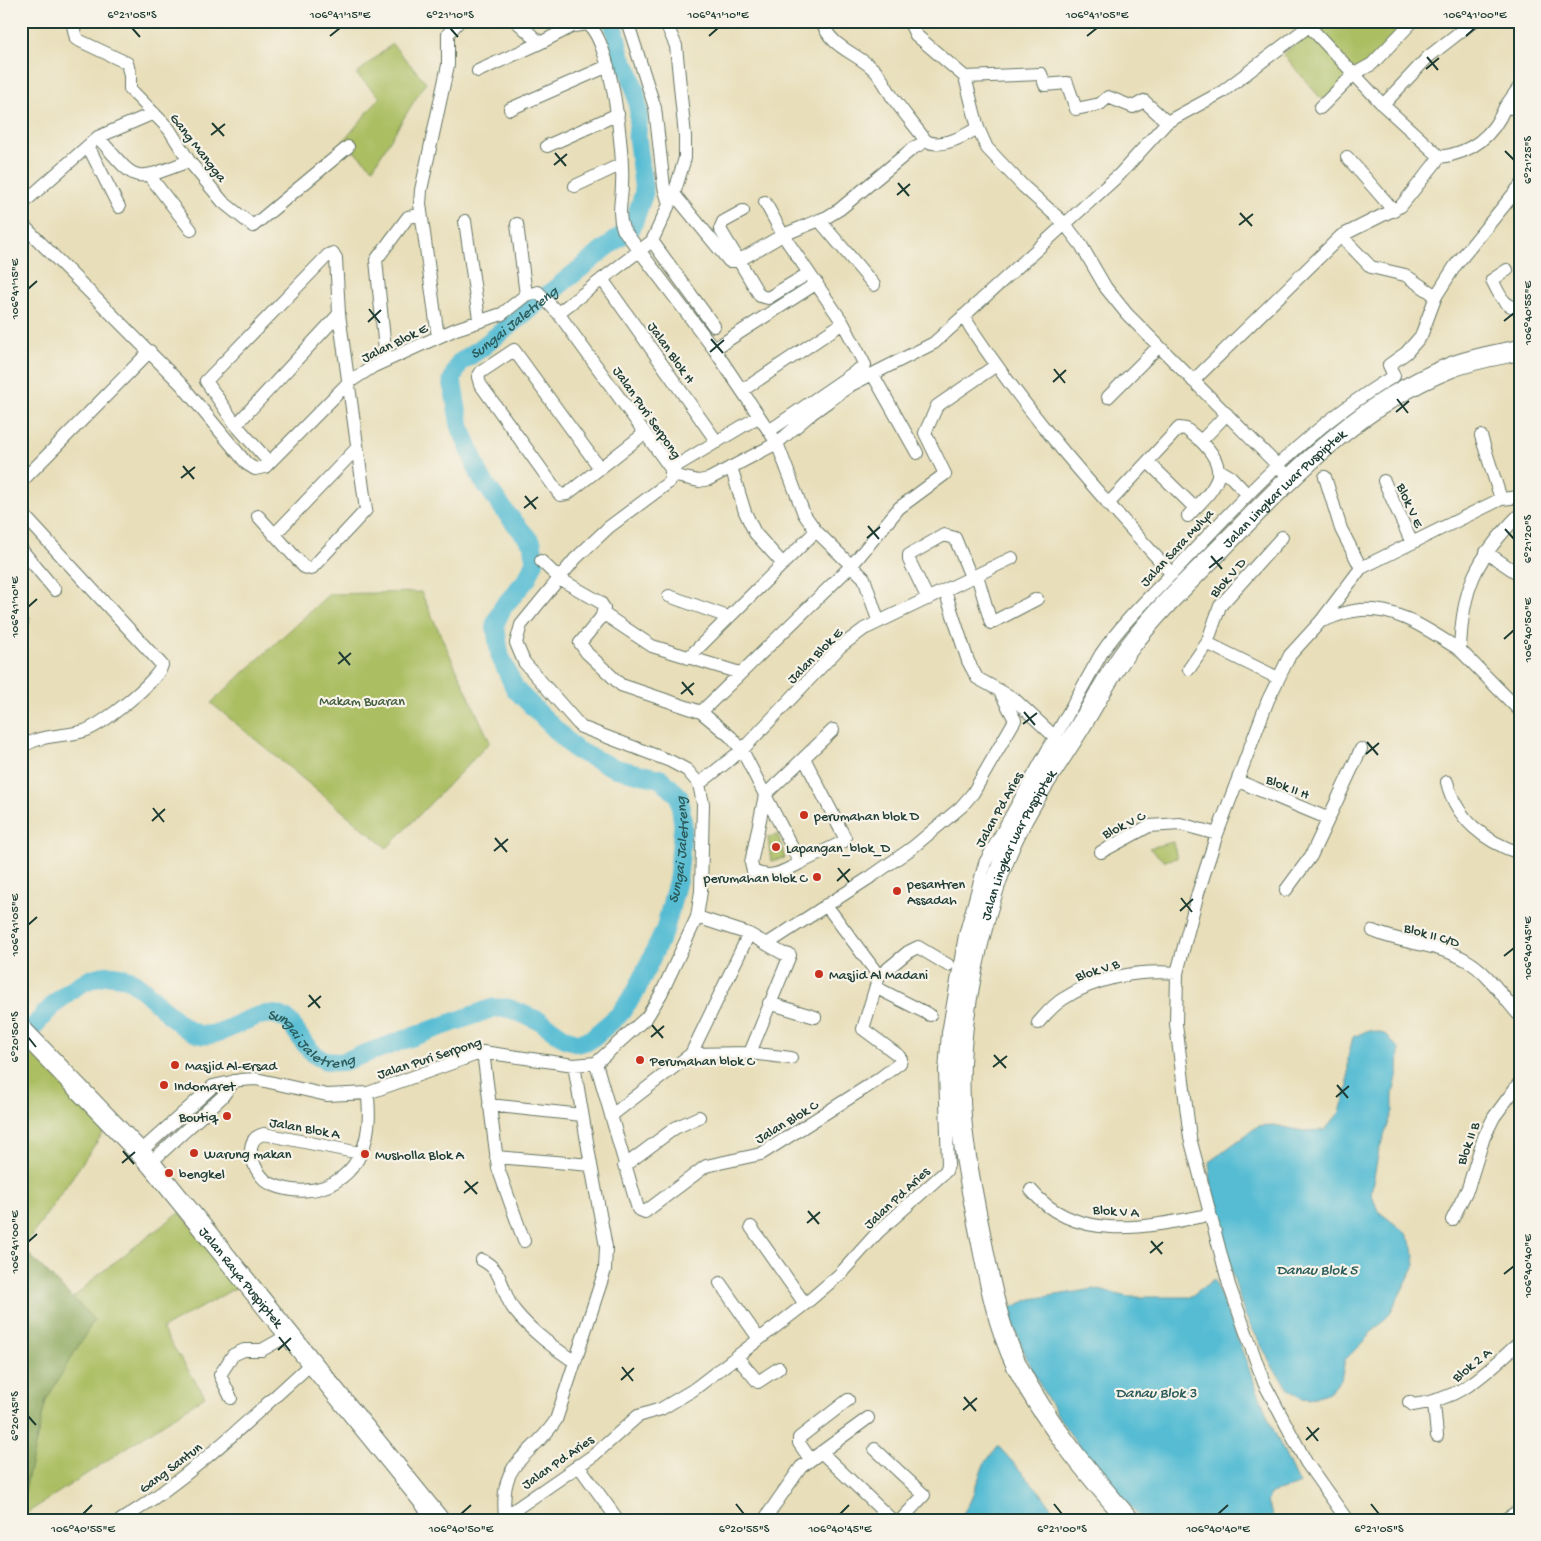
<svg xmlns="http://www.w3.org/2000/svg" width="1541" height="1541" font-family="'Gochi Hand',sans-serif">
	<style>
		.green { fill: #abbe62; stroke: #657e4b }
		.forest { fill: #88a558; stroke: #547146 }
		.water { fill: #55bcd3; stroke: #3a7c84 }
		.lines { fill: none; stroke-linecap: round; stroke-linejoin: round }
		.river { stroke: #55bcd3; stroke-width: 19 }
		.minor-casing { stroke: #657563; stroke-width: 14 }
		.primary-casing { stroke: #657563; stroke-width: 22 }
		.minor { stroke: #fff; stroke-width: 12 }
		.primary { stroke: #fff; stroke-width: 20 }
		.ticks { fill: none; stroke: #1f3d34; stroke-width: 2 }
		.poi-dot { fill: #c8321e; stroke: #f7f3e8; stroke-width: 2 }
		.labels { text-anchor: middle; stroke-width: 4.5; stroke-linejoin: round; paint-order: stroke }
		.street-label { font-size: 14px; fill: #1f3d34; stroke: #f7f3e8 }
		.park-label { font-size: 14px; fill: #425d40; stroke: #f7f3e8 }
		.poi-label { font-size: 14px; fill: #1f3d34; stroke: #f7f3e8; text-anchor: start }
		.water-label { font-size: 15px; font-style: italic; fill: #2c5d5c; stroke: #f7f3e8 }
		.neatline { fill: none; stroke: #1f3d34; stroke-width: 2 }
		.ticks-label { font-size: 12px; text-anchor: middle; fill: #1f3d34 }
	</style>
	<rect width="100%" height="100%" fill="#f7f3e8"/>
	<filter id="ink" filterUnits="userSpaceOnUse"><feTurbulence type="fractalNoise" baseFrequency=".02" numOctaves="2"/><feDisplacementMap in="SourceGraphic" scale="10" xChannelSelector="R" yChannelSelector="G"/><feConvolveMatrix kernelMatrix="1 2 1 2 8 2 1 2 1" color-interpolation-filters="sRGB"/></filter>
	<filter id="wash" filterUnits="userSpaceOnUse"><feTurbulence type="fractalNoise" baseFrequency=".0096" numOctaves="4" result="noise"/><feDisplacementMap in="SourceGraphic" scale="20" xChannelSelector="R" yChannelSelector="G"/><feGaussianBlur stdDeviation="1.12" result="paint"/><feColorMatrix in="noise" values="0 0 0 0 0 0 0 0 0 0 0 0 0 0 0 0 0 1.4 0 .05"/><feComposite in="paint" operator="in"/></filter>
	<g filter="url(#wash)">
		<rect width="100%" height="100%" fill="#e8deb9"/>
		<path class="green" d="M1311,21H1409L1327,106L1283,54L1316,29Z
			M392,44L426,82L373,168L343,142L380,97L356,74Z
			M421,592L490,742L387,848L211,703L329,594Z
			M778,835L785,858L771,861L768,837Z
			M1173,842L1177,858L1164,861L1149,848Z
			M21,1038L108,1126L23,1248L21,1274Z
			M180,1212L239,1286L162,1329L205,1396L21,1517V1506L46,1400L94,1320L73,1298L98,1275Z"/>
		<path class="forest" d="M23,1248L94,1320L46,1400L21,1506V1274Z"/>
		<path class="water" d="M1369,1030L1387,1035L1399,1050L1398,1073L1393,1094V1111L1379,1150L1371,1193L1378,1211L1405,1232L1413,1247L1415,1265L1389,1315L1345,1360L1341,1379L1329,1392L1309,1399L1302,1398L1290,1390L1275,1371L1244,1313L1214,1210L1209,1162L1258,1126L1274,1125L1303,1131L1325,1130L1340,1112L1348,1086V1057L1353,1037Z
			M1214,1279L1269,1420L1299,1485L1271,1493L1267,1503L1273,1515L1267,1520H1143C1078,1452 1039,1399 1007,1309L1031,1299L1094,1289L1129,1297H1190Z
			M998,1446L1040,1492L1060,1520H959L970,1502L984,1464Z"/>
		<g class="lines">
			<path class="river" id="s1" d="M21,1042C44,1013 86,961 128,979C141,985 160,1006 171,1016C182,1026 191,1035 207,1035C232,1034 262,1000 289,1021C291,1023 294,1028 295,1030C308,1049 317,1064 342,1062L493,1008H508L540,1021L566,1039L579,1043L590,1040L619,1015L636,991L665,929L678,878L683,825L679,796L661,779L614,768L576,750L515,689L500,656L495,624L503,607L527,579L535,561L532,543L507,514L481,478L460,426L452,380L459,363L480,349L632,227L644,193L637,136L639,114L635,90L630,73L620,55L613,21"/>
		</g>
	</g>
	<g filter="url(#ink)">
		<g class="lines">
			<defs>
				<path id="minor" d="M72,21L76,39L127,63L130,75V89L169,129L189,161L223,202L253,226L348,147
					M516,21L540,43
					M627,21L655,108L664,187L669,204
					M822,21C829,46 854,52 871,67C881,75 885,85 891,95C902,111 915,126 926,141C942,149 964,136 978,128
					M909,21L916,35L965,77L978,128L987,148L1023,186L1064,223L1081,245L1106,288L1127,314L1290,478
					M478,71L540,43L573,26L588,24C612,44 624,151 622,184C622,200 617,213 623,229L714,349L777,443L804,514L816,531L864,578L878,620
					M965,77L1041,74L1045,85L1067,83L1076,109L1100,104L1108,97L1133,107L1144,101L1167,122
					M1505,107L1520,86
					M1320,108L1354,74L1372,64L1413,21
					M510,109L608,66
					M98,137C138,183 131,183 189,161
					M88,146L119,207
					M547,146L618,114
					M1347,157L1394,211
					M1440,157L1383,105L1428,57L1474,21
					M149,175L191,230
					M575,186L622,164
					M674,194L729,261H738L776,239
					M765,202L783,235L843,323L865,365L769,431
					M21,205L98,137L154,113
					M743,211L723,222L720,229L760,296L768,298L809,273
					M819,220L874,285
					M465,221L479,319
					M21,223L181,384L247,464L255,469L265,467L348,383L374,366L456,329L502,314L526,295L538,292L558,313L671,469V479L668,483L609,527L575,559L521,625L516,643L524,662L581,727L670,761L687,770L699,784L703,804L701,891L697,917L661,994L647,1017L596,1063L574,1065L483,1052L368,1093L327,1095L256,1079L240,1080L213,1086L140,1152
					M517,224L526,295
					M783,235L827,217L840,209L912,149L926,141
					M1341,236L1371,267L1405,275L1436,296
					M652,241L714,326
					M1507,270L1492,280C1498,291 1504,310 1520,307
					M602,279L717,442
					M558,313L652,241L674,194L685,158V136L676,46L665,21
					M963,316C1025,412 1095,490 1172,574
					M438,337L420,204L421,190L448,65V34L459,21
					M714,349L817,283
					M386,360L376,260L408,217L420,215
					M873,375L917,453
					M1193,381L1341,236L1401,206L1440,157C1471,153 1493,136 1505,107L1520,109
					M743,390L843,323
					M1108,397L1158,347
					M236,425L269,462
					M1481,436L1501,499
					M1148,462L1195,508
					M599,467L514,350L481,372L478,377L480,384L560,495L567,494L645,433
					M731,467L745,512L755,533L783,564
					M671,469L758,417
					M1219,470L1231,477L1247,494
					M671,475L699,481L709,479L777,443L811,414L851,385L934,343L1120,174L1167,122L1222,92L1309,26L1383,105
					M1325,477L1341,529L1361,568
					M1384,481L1411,541
					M21,482L150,351
					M1108,504L1179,428L1186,429L1201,441L1227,414
					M21,512L162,665C158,681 101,726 84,731C64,737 38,734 21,748
					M1520,514C1476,558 1462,588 1460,650L1520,711
					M258,516L304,567L311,569L366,510L339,314L336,258L333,253L328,255L206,381L236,425L339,314
					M1188,516C1214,488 1234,474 1201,441
					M274,535L357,448
					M21,549L55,590
					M1486,552L1520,575
					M541,561L560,579L600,602L604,608L602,615
					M977,575L991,623L1037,599
					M945,591L968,661L977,678L1013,698L1056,738
					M669,596L728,617
					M928,599L909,560V555L944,535L955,538L971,577
					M1321,621C1332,618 1343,612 1354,611C1394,604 1428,630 1460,650
					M21,622L22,623
					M1207,643L1278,678
					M688,658L816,531
					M1189,669L1207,643L1220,606L1282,537
					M740,673L652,646L604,614L580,643L587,653L621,685L701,712L731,737L742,750L800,863C783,872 770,880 753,871L751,863L765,795L833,730
					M701,712L852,565L899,508L945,474L925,433L937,406L995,366
					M1238,781L1327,818
					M1447,782C1456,819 1485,842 1520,853
					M699,784L742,750L840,647L864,629L1012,558
					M1101,852L1149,826L1180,824L1217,834
					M800,863L843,842L845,838L804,758
					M1286,890L1311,856L1361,749
					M826,905L879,976
					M697,917L749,934L782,953L790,955L750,1053
					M1373,931C1403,944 1438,944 1466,960C1489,973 1503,998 1520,1016
					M767,944L872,876L912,848L961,807L973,793L1015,720L999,690
					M877,988L930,1015
					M769,1003L815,1017
					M1038,1023C1046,1014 1053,1005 1063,999C1096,977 1139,970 1177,973
					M483,1052L498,1168L524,1241
					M691,1054L749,934
					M596,1063L638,1209L645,1212L706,1166L761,1154L876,1081L900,1063L901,1059L898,1055L863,1029L879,976L908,952L918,947L948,965
					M489,1105L582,1115
					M612,1115L691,1054L750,1053L791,1058
					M360,1153L264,1134C239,1139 255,1177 271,1184C318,1204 363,1177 368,1127C370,1115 368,1104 368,1093
					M496,1157L591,1165L574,1065
					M150,1163L222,1097L234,1081
					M624,1166L675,1128L699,1117
					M1031,1190C1076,1244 1149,1227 1208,1215
					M1452,1220L1468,1188L1484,1137L1494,1117L1520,1082
					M751,1227L805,1304
					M482,1260C506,1272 500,1293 515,1311C532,1332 553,1347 575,1362
					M720,1283L759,1339
					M736,1356L758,1382L779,1368
					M231,1398L220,1375L233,1355L244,1350H262L290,1334
					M1409,1402L1413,1405C1464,1398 1483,1375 1520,1342
					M1434,1403L1437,1436
					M875,1449L924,1495L901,1520
					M821,1452L892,1520
					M810,1459L799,1443V1438L848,1400
					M578,1465L618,1520
					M505,1516C499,1458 530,1460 556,1420L605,1270L606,1247L591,1165
					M121,1520C192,1476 251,1418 313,1362
					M500,1520L594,1455L638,1416L661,1409L693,1390L805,1304L840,1274L878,1232L946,1171L948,1165L945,1070L948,1033L965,935L985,863L1101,654C1124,620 1154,593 1182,563C1247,494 1311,425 1394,376L1389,365L1406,353L1421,336L1436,296L1455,266L1520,186
					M764,1520L801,1467L868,1418
					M1347,1520L1306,1462L1264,1383L1229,1285L1190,1138L1176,1024L1177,973L1198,893L1217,834L1268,700L1290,655L1321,621L1361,568L1501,499L1520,497
					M1504,1520L1520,1510"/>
				<g id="primary">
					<path id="s2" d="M21,1029L150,1163L439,1520"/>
					<path id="s3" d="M1129,1520C1087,1472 1046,1423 1017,1366C995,1320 987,1268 977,1218C970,1180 962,1142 960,1102C956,1024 978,924 1007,852C1025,807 1056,766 1081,725C1097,699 1112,669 1131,645C1159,608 1194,576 1226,543C1293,475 1358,405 1449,368C1471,359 1496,355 1520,350"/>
				</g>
			</defs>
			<use href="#minor" class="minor-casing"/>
			<use href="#primary" class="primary-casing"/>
			<use href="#minor" class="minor"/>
			<use href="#primary" class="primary"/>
		</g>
	</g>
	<path class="ticks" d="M132,28L140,37M450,28L458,37M330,36L340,28M709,36L718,28M1087,36L1097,28M1466,36L1475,28M1427,57L1438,70M1426,69L1439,58M212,123L224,136M211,135L225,124M1505,151L1514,160M555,153L566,166M554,165L567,154M898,183L909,196M897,195L910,184M1240,213L1252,226M1239,225L1253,214M28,289L37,281M369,309L380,323M1504,321L1514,313M368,322L381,310M711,339L723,353M710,352L724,340M1054,369L1065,383M1053,382L1066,370M1397,399L1408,413M1396,412L1409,401M183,466L194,479M181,478L195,467M525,496L536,509M524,508L538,497M868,526L879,539M1505,529L1514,539M867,538L880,527M1211,556L1222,569M1209,568L1223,557M28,607L37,599M1504,639L1514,630M339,652L350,665M338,664L351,653M682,682L693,695M681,694L694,683M1024,712L1035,725M1023,724L1037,713M1367,742L1378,755M1366,754L1379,743M153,808L164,822M152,821L165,809M495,838L507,852M494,851L508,839M838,868L849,882M837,881L850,869M1181,898L1192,912M1180,911L1193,899M28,925L37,917M1504,956L1514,948M309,995L320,1008M308,1007L321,996M652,1025L663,1038M28,1037L36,1047M651,1037L664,1026M994,1055L1006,1068M993,1067L1007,1056M1337,1085L1348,1098M1336,1097L1349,1086M123,1151L134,1164M122,1163L135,1152M465,1181L477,1194M464,1193L478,1182M808,1211L819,1224M807,1223L820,1212M1151,1241L1162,1254M28,1242L37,1234M1150,1253L1163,1242M1504,1274L1514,1266M279,1337L290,1351M278,1350L291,1338M622,1367L633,1381M621,1380L634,1368M964,1397L976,1411M963,1410L977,1398M28,1416L36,1425M1307,1427L1318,1441M1306,1440L1319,1428M736,1504L744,1514M1054,1504L1062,1514M1371,1504L1379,1514M83,1514L92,1505M461,1514L471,1505M840,1514L849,1505M1218,1514L1228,1505"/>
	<g class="poi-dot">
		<circle cx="804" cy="815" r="5"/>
		<circle cx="776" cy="847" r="5"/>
		<circle cx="817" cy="877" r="5"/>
		<circle cx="897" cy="891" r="5"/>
		<circle cx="819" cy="974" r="5"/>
		<circle cx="640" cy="1060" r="5"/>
		<circle cx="175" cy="1065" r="5"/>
		<circle cx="164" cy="1085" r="5"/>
		<circle cx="227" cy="1116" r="5"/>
		<circle cx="194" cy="1153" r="5"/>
		<circle cx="365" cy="1154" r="5"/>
		<circle cx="169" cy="1173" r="5"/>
	</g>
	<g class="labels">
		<g class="street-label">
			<text transform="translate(199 147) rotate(52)" y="5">Gang Mangga</text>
			<text transform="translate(394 342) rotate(-26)" y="5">Jalan Blok E</text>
			<text transform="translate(672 352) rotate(55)" y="5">Jalan Blok H</text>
			<text transform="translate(648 412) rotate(55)" y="5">Jalan Puri Serpong</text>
			<text dy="5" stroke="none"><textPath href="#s3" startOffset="1179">Jalan Lingkar Luar Puspiptek</textPath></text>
			<text transform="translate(1411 505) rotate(66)" y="5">Blok V E</text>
			<text transform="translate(1176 547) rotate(-47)" y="5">Jalan Sara Mulya</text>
			<text transform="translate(1227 577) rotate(-49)" y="5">Blok V D</text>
			<text transform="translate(814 655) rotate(-45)" y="5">Jalan Blok E</text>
			<text transform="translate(1288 786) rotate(22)" y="5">Blok II H</text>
			<text transform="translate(998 809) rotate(-61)" y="5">Jalan Pd Aries</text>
			<text transform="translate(1123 824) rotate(-26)" y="5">Blok V C</text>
			<text dy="5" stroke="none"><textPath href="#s3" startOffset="729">Jalan Lingkar Luar Puspiptek</textPath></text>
			<text transform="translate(1432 934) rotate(16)" y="5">Blok II C/D</text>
			<text transform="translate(1097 969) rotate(-18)" y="5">Blok V B</text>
			<text transform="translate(429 1057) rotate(-18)" y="5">Jalan Puri Serpong</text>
			<text transform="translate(786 1121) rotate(-31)" y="5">Jalan Blok C</text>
			<text transform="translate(305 1127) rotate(10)" y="5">Jalan Blok A</text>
			<text transform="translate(1467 1143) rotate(-70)" y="5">Blok II B</text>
			<text transform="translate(896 1197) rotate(-43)" y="5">Jalan Pd Aries</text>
			<text transform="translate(1116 1210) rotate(4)" y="5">Blok V A</text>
			<text dy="5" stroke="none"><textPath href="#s2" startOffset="332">Jalan Raya Puspiptek</textPath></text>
			<text transform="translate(1471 1364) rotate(-39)" y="5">Blok 2 A</text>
			<text transform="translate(557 1461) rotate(-35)" y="5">Jalan Pd Aries</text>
			<text transform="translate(170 1467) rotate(-37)" y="5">Gang Santun</text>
		</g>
		<g class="park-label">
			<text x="362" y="705">Makam Buaran</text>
		</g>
		<g class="poi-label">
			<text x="814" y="820">perumahan blok D</text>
			<text x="786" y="852">Lapangan_blok_D</text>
			<text x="807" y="882" text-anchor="end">perumahan blok C</text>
			<text x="907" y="888">pesantren<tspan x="907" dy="16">Assadah</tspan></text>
			<text x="829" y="979">Masjid Al Madani</text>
			<text x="650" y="1065">Perumahan blok C</text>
			<text x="185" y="1070">Masjid Al-Ersad</text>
			<text x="174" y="1090">Indomaret</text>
			<text x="217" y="1121" text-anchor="end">Boutiq</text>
			<text x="204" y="1158">Warung makan</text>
			<text x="375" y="1159">Musholla Blok A</text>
			<text x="179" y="1178">bengkel</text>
		</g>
		<g class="water-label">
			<text dy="5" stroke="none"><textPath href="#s1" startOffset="1564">Sungai Jaletreng</textPath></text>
			<text dy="5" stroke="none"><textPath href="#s1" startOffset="874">Sungai Jaletreng</textPath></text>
			<text dy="5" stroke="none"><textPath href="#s1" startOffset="350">Sungai Jaletreng</textPath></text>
			<text x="1317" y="1274">Danau Blok 5</text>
			<text x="1156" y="1397">Danau Blok 3</text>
		</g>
	</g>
	<rect width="1541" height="1541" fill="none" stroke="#f7f3e8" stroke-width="55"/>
	<rect x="28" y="28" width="1486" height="1486" class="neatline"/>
	<g class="ticks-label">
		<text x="132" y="18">6°21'05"S</text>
		<text x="340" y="18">106°41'15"E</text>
		<text x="450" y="18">6°21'10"S</text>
		<text x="718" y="18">106°41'10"E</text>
		<text x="1097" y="18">106°41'05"E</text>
		<text x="1475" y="18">106°41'00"E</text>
		<text transform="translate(1527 160) rotate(-90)" y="4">6°21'25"S</text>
		<text transform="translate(14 289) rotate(-90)" y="4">106°41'15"E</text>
		<text transform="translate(1527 313) rotate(-90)" y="4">106°40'55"E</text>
		<text transform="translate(1527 539) rotate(-90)" y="4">6°21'20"S</text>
		<text transform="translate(14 607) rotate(-90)" y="4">106°41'10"E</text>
		<text transform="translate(1527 630) rotate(-90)" y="4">106°40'50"E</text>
		<text transform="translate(14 925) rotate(-90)" y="4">106°41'05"E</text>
		<text transform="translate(1527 948) rotate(-90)" y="4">106°40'45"E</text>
		<text transform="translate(14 1037) rotate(-90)" y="4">6°20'50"S</text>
		<text transform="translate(14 1242) rotate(-90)" y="4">106°41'00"E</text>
		<text transform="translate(1527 1266) rotate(-90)" y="4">106°40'40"E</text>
		<text transform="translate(14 1416) rotate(-90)" y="4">6°20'45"S</text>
		<text x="83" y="1532">106°40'55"E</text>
		<text x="461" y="1532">106°40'50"E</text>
		<text x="744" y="1532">6°20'55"S</text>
		<text x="840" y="1532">106°40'45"E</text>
		<text x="1062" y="1532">6°21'00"S</text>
		<text x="1218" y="1532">106°40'40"E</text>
		<text x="1379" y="1532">6°21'05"S</text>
	</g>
</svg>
